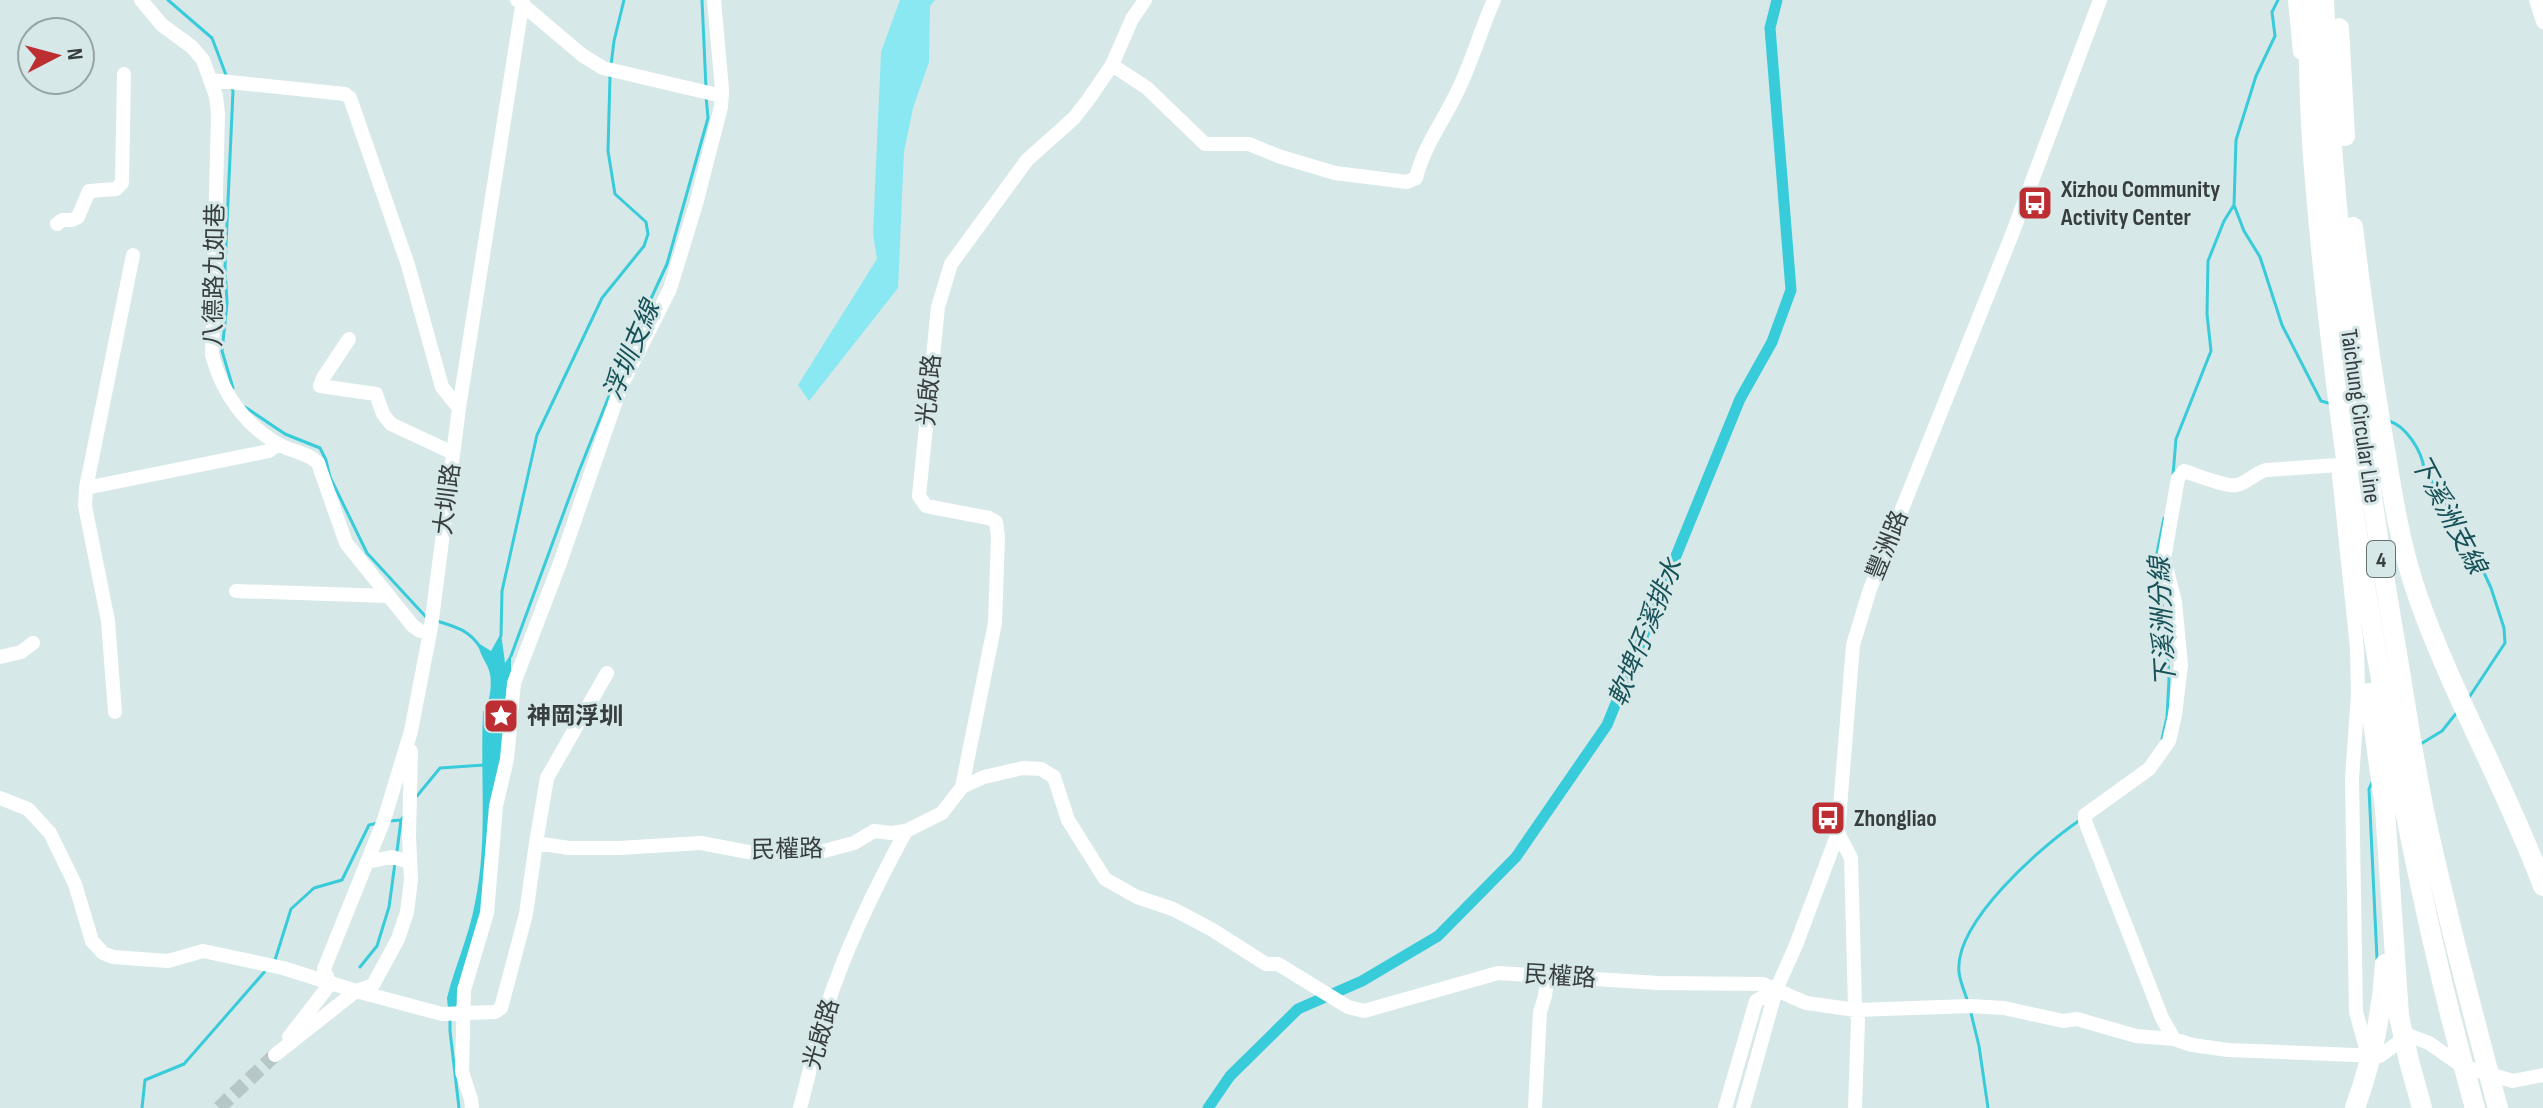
<svg xmlns="http://www.w3.org/2000/svg" width="2543" height="1108" font-family="'Sofia Sans Condensed','Noto Sans TC',sans-serif">
	<style>
		.green { fill: #89e8f2 }
		.water { fill: #38cbd9 }
		.lines { fill: none; stroke-linecap: round; stroke-linejoin: round }
		.stream { stroke: #38cbd9; stroke-width: 3 }
		.canal { stroke: #38cbd9; stroke-width: 11 }
		.minor-tunnel { stroke: #b7c6c7; stroke-width: 14; stroke-dasharray: 14 7; stroke-linecap: butt }
		.minor { stroke: #fff; stroke-width: 14 }
		.highway { stroke: #fff; stroke-width: 20 }
		.labels { text-anchor: middle; stroke-width: 6; stroke-linejoin: round; paint-order: stroke }
		.shield { fill: #d7e8e9; stroke: #687172; stroke-width: 2 }
		.shield-label { font-size: 22px; font-weight: bold; fill: #383e3f }
		.poi-label { font-size: 24px; font-weight: bold; fill: #383e3f; stroke: #d7e8e9; text-anchor: start }
		.street-label { font-size: 24px; fill: #383e3f; stroke: #d7e8e9 }
		.water-label { font-size: 26px; font-style: italic; fill: #155157; stroke: #d7e8e9 }
	</style>
	<rect width="100%" height="100%" fill="#d7e8e9"/>
	<path class="green" d="M900,0H935L930,6L929,62L913,108L904,152L898,288L809,401L798,385L877,259L873,234L881,52Z"/>
	<path class="water" d="M501,633L505,663L511,654V671L487,910L455,1010L448,1009L447,998C455,966 469,936 475,903C488,840 480,776 483,712C490,704 492,685 490,674C488,663 479,655 478,643L491,651Z"/>
	<g class="lines">
		<path class="stream" d="M168,0L212,38L226,75
			M702,0L706,88
			M2278,0L2272,12L2275,36L2256,76L2236,140L2234,205L2244,231L2260,257L2282,325L2321,401L2332,404
			M611,65L614,41L624,0
			M231,86L233,91L225,267L227,303L222,351L233,388
			M245,407L285,434L320,448L326,460L330,477L367,553L426,617
			M2389,421C2406,426 2422,451 2424,469L2468,538L2491,588L2504,628L2505,643L2468,699
			M2173,475L2176,439L2211,351L2207,314L2208,261L2224,221L2234,205
			M437,621C456,627 469,630 480,647
			M501,636L502,591L537,435L602,298L644,246L648,234L646,222L615,194L608,151L610,76
			M511,656L579,471L629,346L667,264L708,118L706,96
			M2162,739L2167,717L2169,679L2166,623L2154,568L2164,518
			M2419,745L2442,731L2458,711
			M2373,780L2369,789L2377,959
			M417,796L440,768L484,765
			M390,821L401,820L404,816
			M397,851L401,820
			M275,960L291,909L314,888L342,880L369,825L378,823
			M360,967L377,946L389,907L395,863
			M1968,1002C1965,993 1960,982 1959,972C1954,922 2042,846 2080,820
			M1970,1009L1979,1046L1988,1108
			M450,1017V1031L459,1108
			M142,1108L145,1080L184,1064L267,969"/>
		<path class="canal" d="M1208,1108L1230,1076L1298,1009L1362,981L1438,936L1516,857L1607,725L1740,399L1772,342L1791,290L1770,28L1777,0"/>
		<path class="minor-tunnel" d="M219,1108L275,1055"/>
		<path class="minor" d="M141,0L162,25L192,47L203,60L216,96L218,114L212,355C222,392 244,424 278,444C291,452 307,452 318,463L346,543L413,626L420,631L430,633
			M517,0L582,55L603,68L722,96
			M2295,0L2300,52
			M2536,0L2543,22
			M1112,65L1147,88L1205,144H1249L1278,156L1335,173L1407,182L1416,178C1424,145 1445,119 1459,88C1473,59 1481,29 1494,0
			M211,80L345,94L350,98L408,265L442,387L459,408
			M57,224L62,220H72L78,217L89,191L116,189L122,183L124,74
			M349,339L323,378L320,386L376,394L383,414L391,424L453,453
			M2339,475L2357,648L2358,693L2352,779L2356,1012L2368,1055
			M86,488L133,255
			M236,591L388,596
			M0,657L21,652L33,643
			M115,712L108,621L85,506L86,488L269,451L278,444
			M962,787L995,623L998,537L996,522L989,518L926,506L919,496L938,307L951,264L1027,160L1074,118L1088,100L1112,65L1132,19L1145,0
			M0,798L28,809L50,833L75,884L92,941L103,953L113,957L168,961L203,951L283,968L356,991L442,1014L495,1012L501,1008L526,914L536,843L569,848H619L701,843L748,852H820L854,843L874,831L891,833L906,831L942,813L962,787L984,777L1023,768L1041,769L1054,777L1068,820L1105,879L1137,897L1173,909L1211,929L1266,964H1278L1348,1007L1364,1011L1498,973L1659,983L1763,984L1806,1003L1856,1010L1970,1006L2004,1008L2063,1021L2077,1019L2136,1036L2174,1039L2192,1045L2228,1050L2380,1056L2408,1035L2429,1043L2462,1066L2513,1081L2543,1075
			M1838,833L1851,858L1855,1005L1858,1020L1855,1108
			M536,843L547,778L607,673
			M367,862L392,857L410,862
			M330,984L324,969L384,820L411,731L431,627L459,408L523,0
			M289,1037L330,984
			M2174,1039L2162,1018L2085,821V815L2149,769L2169,741L2175,715L2181,665L2175,602L2164,559L2178,478L2184,471C2197,475 2225,487 2237,485C2247,483 2255,473 2266,470L2338,465
			M275,1055L356,991L373,985L398,939L407,912L411,880L409,836L411,751
			M472,1108L471,1099L462,1072L464,990L487,913L496,806L507,759L514,683L560,563L621,386L670,289L696,204L721,107L722,89L714,0
			M800,1108C809,1074 817,1040 827,1006C846,948 877,884 906,831
			M1535,1108L1540,1012L1545,996L1548,975
			M1725,1108L1756,1001L1776,990
			M1743,1108L1776,990L1796,945L1838,833L1853,645L1870,589L2011,237L2100,0"/>
		<path class="highway" d="M2307,0C2309,52 2309,105 2313,157C2327,336 2351,513 2383,690C2407,830 2436,970 2475,1108
			M2324,0C2331,211 2358,422 2393,630C2404,692 2412,754 2425,815C2446,913 2472,1011 2498,1108
			M2339,28L2345,136
			M2353,227C2362,302 2372,375 2385,449C2393,499 2401,549 2418,597C2453,696 2506,787 2543,886
			M2369,693L2385,809L2399,1016L2409,1061L2422,1108
			M2355,1108C2372,1061 2382,1014 2385,964"/>
	</g>
	<defs>
		<symbol id="bus-square" viewBox="-11 -11 22 22"><rect x="-9" y="-9" width="18" height="18" rx="4" fill="#bd2e32" stroke="#d7e8e9"/><path d="M-5-6H5V4H4V6H2V4H-2V6H-4V4H-5ZM-3.5-4V0h7V-4ZM-3.5 1.2v1.5H-2V1.2ZM2 1.2v1.5H3.5V1.2Z" fill="#fff"/></symbol>
		<symbol id="sight-square" viewBox="-11 -11 22 22"><rect x="-9" y="-9" width="18" height="18" rx="4" fill="#bd2e32" stroke="#d7e8e9"/><path d="M0-6L1.8-2.2L6-1.7L2.9 1.2L3.7 5.4L0 3.3L-3.7 5.4L-2.9 1.2L-6-1.7L-1.8-2.2Z" fill="#fff"/></symbol>
	</defs>
	<g fill-rule="evenodd">
		<use href="#bus-square" x="2015" y="183" width="40" height="40"/>
		<use href="#sight-square" x="481" y="696" width="40" height="40"/>
		<use href="#bus-square" x="1808" y="798" width="40" height="40"/>
	</g>
	<g class="labels">
		<rect class="shield" x="2367" y="541" width="28" height="36" rx="6"/>
		<g class="shield-label">
			<text x="2381" y="567">4</text>
		</g>
		<g class="poi-label">
			<text x="2061" y="197">Xizhou Community<tspan x="2061" dy="28">Activity Center</tspan></text>
			<text x="527" y="724">神岡浮圳</text>
			<text x="1854" y="826">Zhongliao</text>
		</g>
		<g class="street-label">
			<text transform="translate(214 275) rotate(-89)" y="8">八德路九如巷</text>
			<text transform="translate(929 390) rotate(-85)" y="8">光啟路</text>
			<text transform="translate(2361 416) rotate(82)" y="8">Taichung Circular Line</text>
			<text transform="translate(447 499) rotate(-83)" y="8">大圳路</text>
			<text transform="translate(1887 545) rotate(-68)" y="8">豐洲路</text>
			<text transform="translate(787 849) rotate(-1)" y="8">民權路</text>
			<text transform="translate(1560 976) rotate(4)" y="8">民權路</text>
			<text transform="translate(821 1034) rotate(-74)" y="8">光啟路</text>
		</g>
		<g class="water-label">
			<text transform="translate(631 350) rotate(-67)" y="9">浮圳支線</text>
			<text transform="translate(2449 514) rotate(62)" y="9">下溪洲支線</text>
			<text transform="translate(2162 622) rotate(-93)" y="9">下溪洲分線</text>
			<text transform="translate(1645 632) rotate(-68)" y="9">軟埤仔溪排水</text>
		</g>
	</g>
	<g transform="translate(56 56) rotate(84)"><circle r="38" fill="#d7e8e9" stroke="#97a4a5" stroke-width="2"/>
	<path d="M0-6L14 30L0 20L-14 30Z" fill="#bd2e32"/>
	<text y="-12" font-size="22" font-weight="bold" text-anchor="middle" fill="#383e3f">N</text>
	</g>
</svg>
